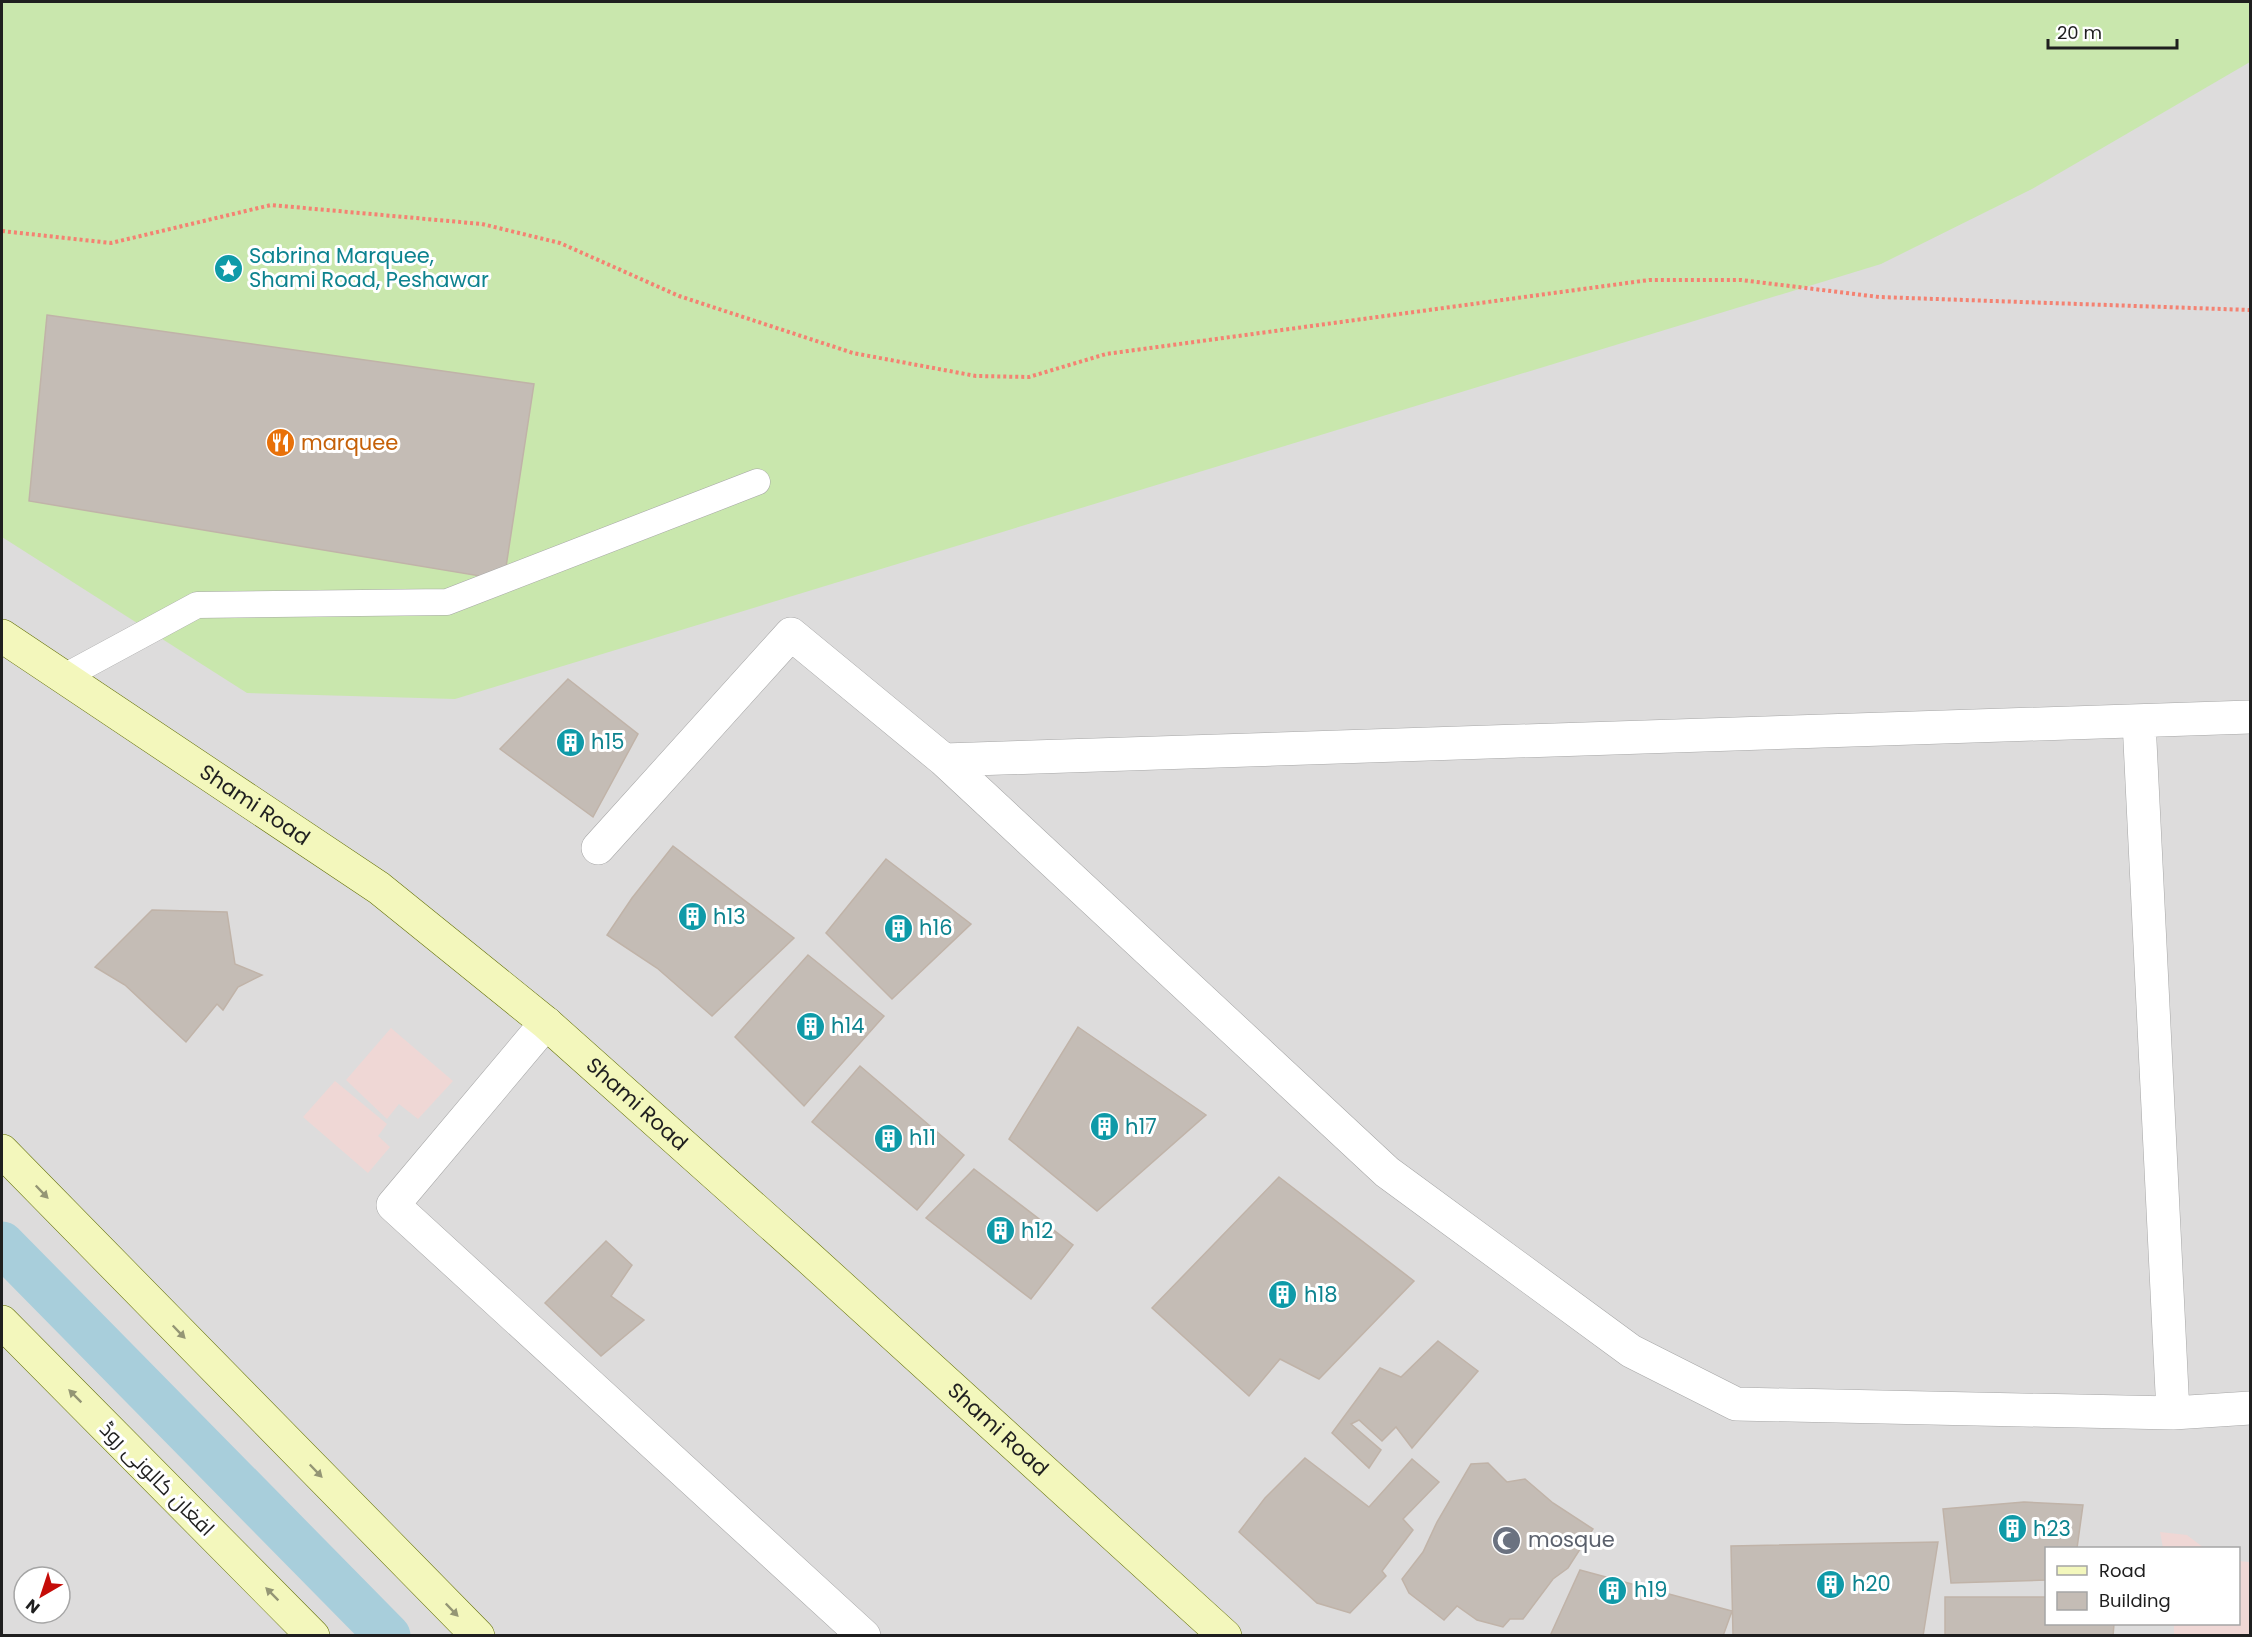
<svg xmlns="http://www.w3.org/2000/svg" width="2252" height="1637" font-family="Poppins,Cairo,sans-serif">
	<style>
		.residential { fill: #dddcdc; fill-rule: evenodd }
		.commercial { fill: #efd7d5 }
		.grass { fill: #c9e7ad }
		.lines { fill: none; stroke-linecap: round; stroke-linejoin: round }
		.canal { stroke: #a8cedb; stroke-width: 45 }
		.building { fill: #c4bcb5; stroke: #c0b3a8; stroke-width: 1.5 }
		.lane-casing { stroke: #a6a6a6; stroke-width: 27 }
		.street-casing { stroke: #a6a6a6; stroke-width: 34 }
		.secondary-casing { stroke: #657209; stroke-width: 34 }
		.path { stroke: #f48272; stroke-width: 4; stroke-dasharray: 3 3; stroke-linecap: butt }
		.lane { stroke: #fff; stroke-width: 26 }
		.street { stroke: #fff; stroke-width: 33 }
		.secondary { stroke: #f3f7bc; stroke-width: 33 }
		.oneway { fill: #949675 }
		.labels { text-anchor: middle; stroke-width: 6; stroke-linejoin: round; paint-order: stroke }
		.culture-label { font-size: 21px; fill: #0d838f; stroke: #fff; text-anchor: start }
		.food-label { font-size: 21px; fill: #c56008; stroke: #fff; text-anchor: start }
		.street-label { font-size: 21px; fill: #1f1f1f; stroke: #fff }
		.worship-label { font-size: 21px; fill: #5b616d; stroke: #fff; text-anchor: start }
	</style>
	<rect width="100%" height="100%" fill="#efece5"/>
	<path class="residential" d="M2,2H2250V1635L2,1636ZM2046,1548H2238V1624H2046ZM24,1577H60V1613H24Z"/>
	<path class="commercial" d="M391,1028L453,1081L418,1119L399,1104L387,1119L346,1080Z
		M335,1081L387,1124L378,1136L390,1147L368,1173L303,1117Z
		M2160,1532L2187,1535L2204,1548H2163Z
		M2239,1561L2250,1562V1635H2174V1624H2238Z"/>
	<path class="grass" d="M2,2H2250V62L2032,189L1881,264L455,699L247,693L2,537Z"/>
	<g class="lines">
		<path class="canal" d="M2,1244L388,1636"/>
	</g>
	<path class="building" d="M47,315L534,384L504,580L29,501Z
		M568,679L638,734L593,817L500,749Z
		M673,846L794,938L712,1016L657,968L607,935L632,898Z
		M886,859L971,924L892,999L826,933Z
		M152,910L227,912L235,964L262,975L238,987L223,1010L217,1004L186,1042L125,985L95,967Z
		M808,955L884,1016L804,1106L735,1037Z
		M1078,1027L1206,1115L1097,1211L1009,1139Z
		M860,1066L964,1155L917,1210L812,1122Z
		M974,1169L1073,1245L1031,1299L926,1218Z
		M1279,1177L1414,1281L1319,1379L1280,1359L1249,1396L1152,1308Z
		M606,1241L632,1265L611,1296L644,1320L601,1356L545,1303Z
		M1438,1341L1478,1371L1412,1448L1396,1427L1382,1441L1359,1420L1351,1424L1381,1450L1369,1468L1332,1433L1380,1368L1401,1377Z
		M1305,1458L1369,1507L1412,1459L1439,1482L1403,1519L1413,1530L1382,1571L1386,1576L1350,1613L1317,1603L1239,1532L1265,1498Z
		M1488,1463L1507,1482L1525,1479L1553,1503L1593,1529L1568,1568L1553,1579L1523,1619H1510L1503,1627L1477,1620L1457,1606L1444,1620L1409,1593L1402,1579L1423,1552L1437,1522L1471,1464Z
		M2024,1502L2083,1505L2077,1548H2046V1580L1951,1583L1943,1509Z
		M1938,1542L1923,1636H1733L1731,1546Z
		M1580,1570L1732,1611L1723,1636H1550Z
		M1945,1597H2046V1624H2114L2113,1636H1945Z"/>
	<g class="lines">
		<defs>
			<path id="lane" d="M64,677L197,605L447,602L757,482"/>
			<path id="street" d="M2139,721L2173,1413
				M944,760L2250,717
				M598,848L791,634L944,760L1387,1172L1631,1351L1736,1404L2173,1413L2250,1408
				M546,1023L393,1205L864,1636"/>
			<g id="secondary">
				<path id="s1" d="M2,636L379,888L546,1023L806,1255L1225,1636"/>
				<path d="M2,1151L478,1636"/>
				<path d="M2,1322L313,1636"/>
			</g>
		</defs>
		<use href="#lane" class="lane-casing"/>
		<use href="#street" class="street-casing"/>
		<use href="#secondary" class="secondary-casing"/>
		<path class="path" d="M2,231L111,243L271,205L482,224L560,243L679,296L853,353L976,376L1029,377L1106,354L1649,280H1741L1879,297L2250,310"/>
		<use href="#lane" class="lane"/>
		<use href="#street" class="street"/>
		<use href="#secondary" class="secondary"/>
	</g>
	<defs><path id="oneway-solid" d="M-6-.8H1V-3.2L6.5 0L1 3.2V.8H-6Z" transform="scale(1.5)"/></defs>
	<g class="oneway">
		<use href="#oneway-solid" transform="translate(42 1192) rotate(46)"/>
		<use href="#oneway-solid" transform="translate(179 1332) rotate(46)"/>
		<use href="#oneway-solid" transform="translate(75 1396) rotate(-135)"/>
		<use href="#oneway-solid" transform="translate(316 1471) rotate(46)"/>
		<use href="#oneway-solid" transform="translate(272 1594) rotate(-135)"/>
		<use href="#oneway-solid" transform="translate(452 1610) rotate(46)"/>
	</g>
	<defs>
		<symbol id="sight-disc" viewBox="-11 -11 22 22"><circle r="9.5" fill="#0f9aa8" stroke="#fff"/><path d="M0-6L1.8-2.2L6-1.7L2.9 1.2L3.7 5.4L0 3.3L-3.7 5.4L-2.9 1.2L-6-1.7L-1.8-2.2Z" fill="#fff"/></symbol>
		<symbol id="restaurant-disc" viewBox="-11 -11 22 22"><circle r="9.5" fill="#e8710a" stroke="#fff"/><path d="M-5-6h1v4h1v-4h1v4h1v-4h1v5L-1.5 .5V6h-2V.5L-5-1ZM5-6V6H3V1.5H1.5Q1.5-4 5-6Z" fill="#fff"/></symbol>
		<symbol id="building-disc" viewBox="-11 -11 22 22"><circle r="9.5" fill="#0f9aa8" stroke="#fff"/><path d="M-4-6H4V6H1V3H-1V6H-4ZM-2.5-4.3h1.7v1.8h-1.7ZM.8-4.3h1.7v1.8H.8ZM-2.5-1h1.7V.8h-1.7ZM.8-1h1.7V.8H.8Z" fill="#fff"/></symbol>
		<symbol id="mosque-disc" viewBox="-11 -11 22 22"><circle r="9.5" fill="#6b7280" stroke="#fff"/><path d="M3.5-4.9A6 6 0 1 0 3.5 4.9A5 5 0 1 1 3.5-4.9Z" fill="#fff"/></symbol>
	</defs>
	<g fill-rule="evenodd">
		<use href="#sight-disc" x="212" y="252" width="33" height="33"/>
		<use href="#restaurant-disc" x="264" y="426" width="33" height="33"/>
		<use href="#building-disc" x="554" y="726" width="33" height="33"/>
		<use href="#building-disc" x="676" y="900" width="33" height="33"/>
		<use href="#building-disc" x="882" y="912" width="33" height="33"/>
		<use href="#building-disc" x="794" y="1010" width="33" height="33"/>
		<use href="#building-disc" x="1088" y="1110" width="33" height="33"/>
		<use href="#building-disc" x="872" y="1122" width="33" height="33"/>
		<use href="#building-disc" x="984" y="1214" width="33" height="33"/>
		<use href="#building-disc" x="1266" y="1278" width="33" height="33"/>
		<use href="#building-disc" x="1996" y="1512" width="33" height="33"/>
		<use href="#mosque-disc" x="1490" y="1524" width="33" height="33"/>
		<use href="#building-disc" x="1814" y="1568" width="33" height="33"/>
		<use href="#building-disc" x="1596" y="1574" width="33" height="33"/>
	</g>
	<g class="labels">
		<g class="culture-label">
			<text x="249" y="263">Sabrina Marquee,<tspan x="249" dy="24">Shami Road, Peshawar</tspan></text>
			<text x="591" y="749">h15</text>
			<text x="713" y="924">h13</text>
			<text x="919" y="935">h16</text>
			<text x="831" y="1033">h14</text>
			<text x="1125" y="1134">h17</text>
			<text x="909" y="1145">h11</text>
			<text x="1021" y="1238">h12</text>
			<text x="1304" y="1302">h18</text>
			<text x="2033" y="1536">h23</text>
			<text x="1852" y="1591">h20</text>
			<text x="1634" y="1597">h19</text>
		</g>
		<g class="food-label">
			<text x="301" y="450">marquee</text>
		</g>
		<g class="street-label">
			<text dy="7" stroke="none"><textPath href="#s1" startOffset="304">Shami Road</textPath></text>
			<text dy="7" stroke="none"><textPath href="#s1" startOffset="790">Shami Road</textPath></text>
			<text dy="7" stroke="none"><textPath href="#s1" startOffset="1276">Shami Road</textPath></text>
			<text transform="translate(157 1479) rotate(45)" y="7">افغان کالونی روڈ</text>
		</g>
		<g class="worship-label">
			<text x="1528" y="1547">mosque</text>
		</g>
	</g>
	<rect width="2252" height="1637" fill="none" stroke="#1f1f1f" stroke-width="6"/>
	<rect x="2045" y="1547" width="195" height="78" fill="#ffffff" stroke="#a5a5a5" stroke-width="1.5"/>
	<rect x="2057" y="1566" width="30" height="9" fill="#f3f7bc" stroke="#a5a5a5" stroke-width="1.5"/>
	<text x="2099" y="1577" font-size="18" fill="#1f1f1f">Road</text>
	<rect x="2057" y="1592" width="30" height="18" fill="#c4bcb5" stroke="#a5a5a5" stroke-width="1.5"/>
	<text x="2099" y="1607" font-size="18" fill="#1f1f1f">Building</text>
	<g transform="translate(42 1595) rotate(219)"><circle r="28" fill="#ffffff" stroke="#a5a5a5" stroke-width="1.5"/>
	<path d="M0-4.5L10 22L0 15L-10 22Z" fill="#c50c08"/>
	<text y="-9" font-size="16" font-weight="bold" text-anchor="middle" fill="#1f1f1f">N</text>
	</g>
	<path d="M2048 39v9h129v-9" fill="none" stroke="#1f1f1f" stroke-width="3"/>
	<text x="2057" y="39" font-size="18" fill="#1f1f1f" stroke="#ffffff" stroke-width="4.5" paint-order="stroke">20 m</text>
</svg>
